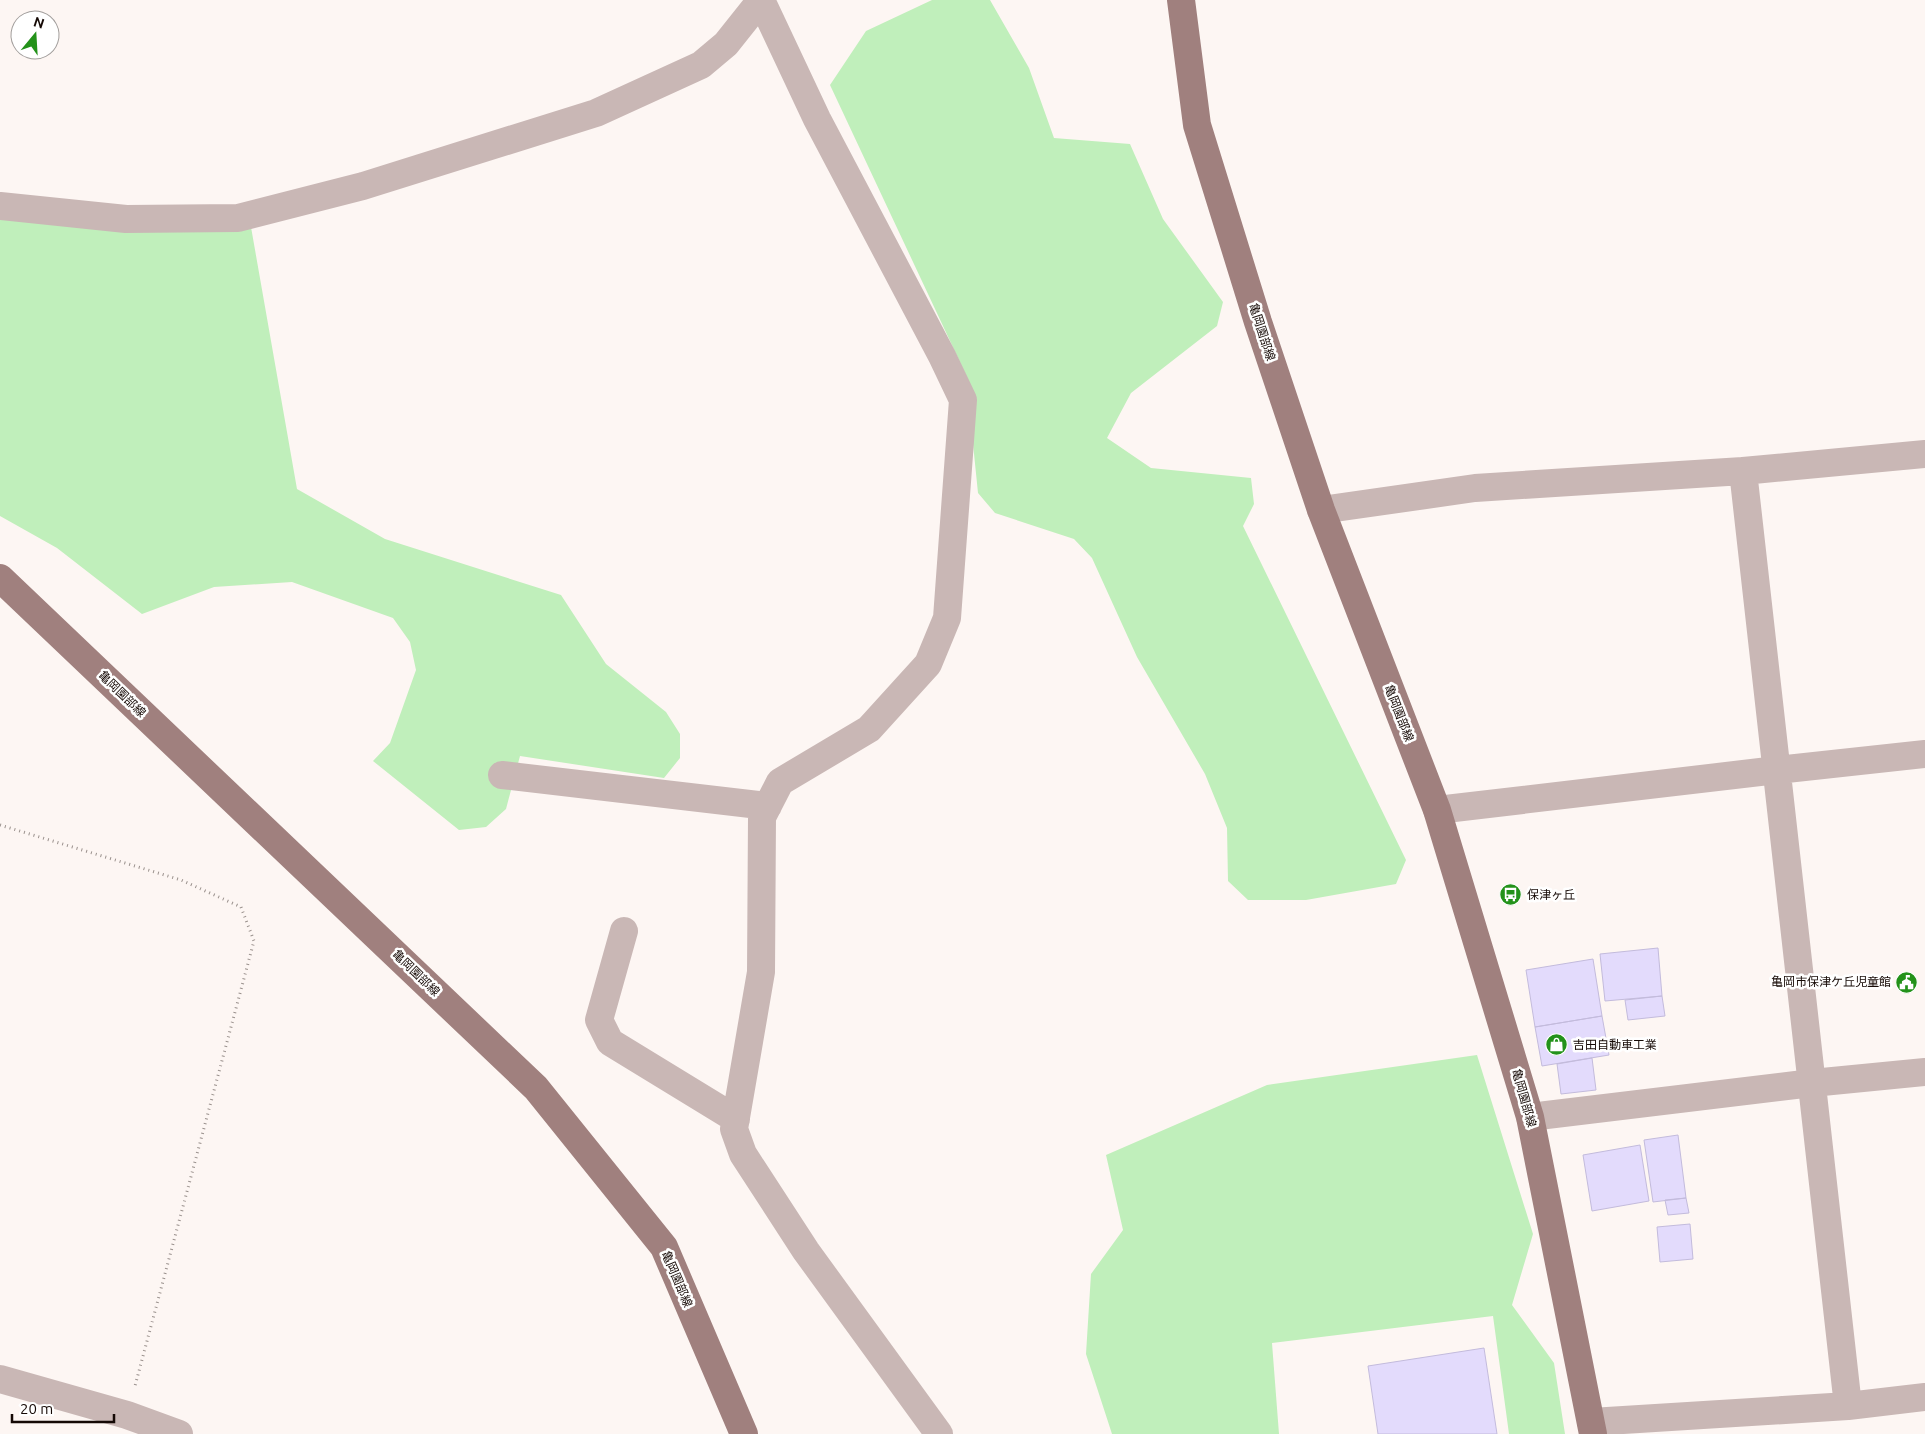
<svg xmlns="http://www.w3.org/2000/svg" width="1925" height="1434" font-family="Ubuntu,'Noto Sans JP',sans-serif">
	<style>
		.green { fill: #c0efbb }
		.building { fill: #e3dbfc; stroke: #c3bbdc }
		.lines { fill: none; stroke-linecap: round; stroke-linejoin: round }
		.path { stroke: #9a918d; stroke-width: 3; stroke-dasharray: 1 4; stroke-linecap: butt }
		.minor { stroke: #c9b7b5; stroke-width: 28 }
		.primary { stroke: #a0807e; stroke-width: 28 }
		.labels { text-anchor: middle; stroke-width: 5; stroke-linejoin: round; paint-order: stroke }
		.street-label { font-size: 12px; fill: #150905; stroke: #fff }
		.poi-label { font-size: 12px; fill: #150905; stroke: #fff; text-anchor: start }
	</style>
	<rect width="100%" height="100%" fill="#fdf6f3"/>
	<path class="green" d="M932,0H990L1029,68L1054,138L1130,144L1163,219L1223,302L1217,326L1131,393L1107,438L1151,468L1251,478L1254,504L1243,526L1406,860L1396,884L1306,900H1248L1228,881L1227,828L1205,774L1137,657L1092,558L1074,539L995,513L978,493L966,375L830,85L866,31Z
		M0,214L251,227L297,489L385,539L561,595L606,664L666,712L680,734V758L664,778L520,756L506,809L486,827L459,830L373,761L390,743L416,670L410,642L393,618L292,582L214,587L142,614L57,548L0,516Z
		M1477,1055L1533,1234L1512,1305L1554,1363L1565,1434H1509L1493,1316L1272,1343L1279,1434H1112L1086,1354L1091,1274L1123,1230L1106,1155L1267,1085Z"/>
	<path class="building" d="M1658,948L1662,996L1605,1001L1600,954Z
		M1593,959L1602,1016L1535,1027L1526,970Z
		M1662,996L1665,1016L1628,1020L1625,1000Z
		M1602,1016L1609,1055L1542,1066L1535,1027Z
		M1592,1058L1596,1090L1561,1094L1557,1064Z
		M1678,1135L1686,1198L1653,1202L1644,1140Z
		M1640,1145L1649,1201L1592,1211L1583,1155Z
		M1686,1198L1689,1213L1668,1215L1665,1200Z
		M1690,1224L1693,1259L1660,1262L1657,1227Z
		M1484,1348L1497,1434H1378L1368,1366Z"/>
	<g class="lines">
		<path class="path" d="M0,825L181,880L241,907L254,941L135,1386"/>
		<path class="minor" d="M0,206L126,219L238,218L363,186L596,113L701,65L726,44L761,0L817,119L942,356L963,400L947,618L928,664L869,729L780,782L762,817L761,972L734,1129L743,1154L806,1251L939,1434
			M1743,471L1848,1406
			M1321,510L1475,488L1743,471L1925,454
			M502,775L768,806
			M1437,810L1777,770L1925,754
			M624,931L599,1020L610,1042L736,1119
			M1530,1117L1812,1083L1925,1072
			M0,1379L127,1415L179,1434
			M1591,1422L1848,1406L1925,1397"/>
		<path class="primary" d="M1181,0L1197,125L1258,322L1321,510L1437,810L1530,1117L1593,1434
			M0,578L536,1088L664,1247L744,1434"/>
	</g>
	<defs>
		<symbol id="bus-disc" viewBox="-11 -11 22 22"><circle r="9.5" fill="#23921a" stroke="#fff"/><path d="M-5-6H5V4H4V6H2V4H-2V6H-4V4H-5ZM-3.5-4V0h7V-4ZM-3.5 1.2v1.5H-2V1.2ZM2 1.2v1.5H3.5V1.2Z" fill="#fff"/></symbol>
		<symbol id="civic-disc" viewBox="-11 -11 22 22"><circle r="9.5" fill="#23921a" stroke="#fff"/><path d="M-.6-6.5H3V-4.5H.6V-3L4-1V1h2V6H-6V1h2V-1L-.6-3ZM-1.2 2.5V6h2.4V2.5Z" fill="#fff"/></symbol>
		<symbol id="shop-disc" viewBox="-11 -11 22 22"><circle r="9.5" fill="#23921a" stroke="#fff"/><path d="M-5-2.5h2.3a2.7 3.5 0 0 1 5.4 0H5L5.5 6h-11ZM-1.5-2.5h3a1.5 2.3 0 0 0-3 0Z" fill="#fff"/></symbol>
	</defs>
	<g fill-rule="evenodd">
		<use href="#bus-disc" x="1498" y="882" width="25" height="25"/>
		<use href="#civic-disc" x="1894" y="970" width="25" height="25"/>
		<use href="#shop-disc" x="1544" y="1032" width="25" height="25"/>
	</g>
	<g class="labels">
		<g class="street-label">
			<text transform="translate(1262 332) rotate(72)" y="4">亀岡園部線</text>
			<text transform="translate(122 694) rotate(44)" y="4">亀岡園部線</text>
			<text transform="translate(1399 713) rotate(69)" y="4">亀岡園部線</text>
			<text transform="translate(416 973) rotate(44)" y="4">亀岡園部線</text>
			<text transform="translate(1524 1098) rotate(74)" y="4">亀岡園部線</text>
			<text transform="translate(677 1279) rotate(67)" y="4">亀岡園部線</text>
		</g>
		<g class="poi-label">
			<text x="1527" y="899">保津ヶ丘</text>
			<text x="1891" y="986" text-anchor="end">亀岡市保津ケ丘児童館</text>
			<text x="1573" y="1049">吉田自動車工業</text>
		</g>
	</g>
	<g transform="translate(35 35) rotate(18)"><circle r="24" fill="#ffffff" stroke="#a19d9b"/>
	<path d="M0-4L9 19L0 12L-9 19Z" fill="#23921a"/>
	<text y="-8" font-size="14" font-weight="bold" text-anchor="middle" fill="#150905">N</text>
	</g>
	<path d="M12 1414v8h102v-8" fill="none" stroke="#150905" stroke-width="2.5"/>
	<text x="20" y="1414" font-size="15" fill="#150905" stroke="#ffffff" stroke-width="4" paint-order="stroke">20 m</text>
</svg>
